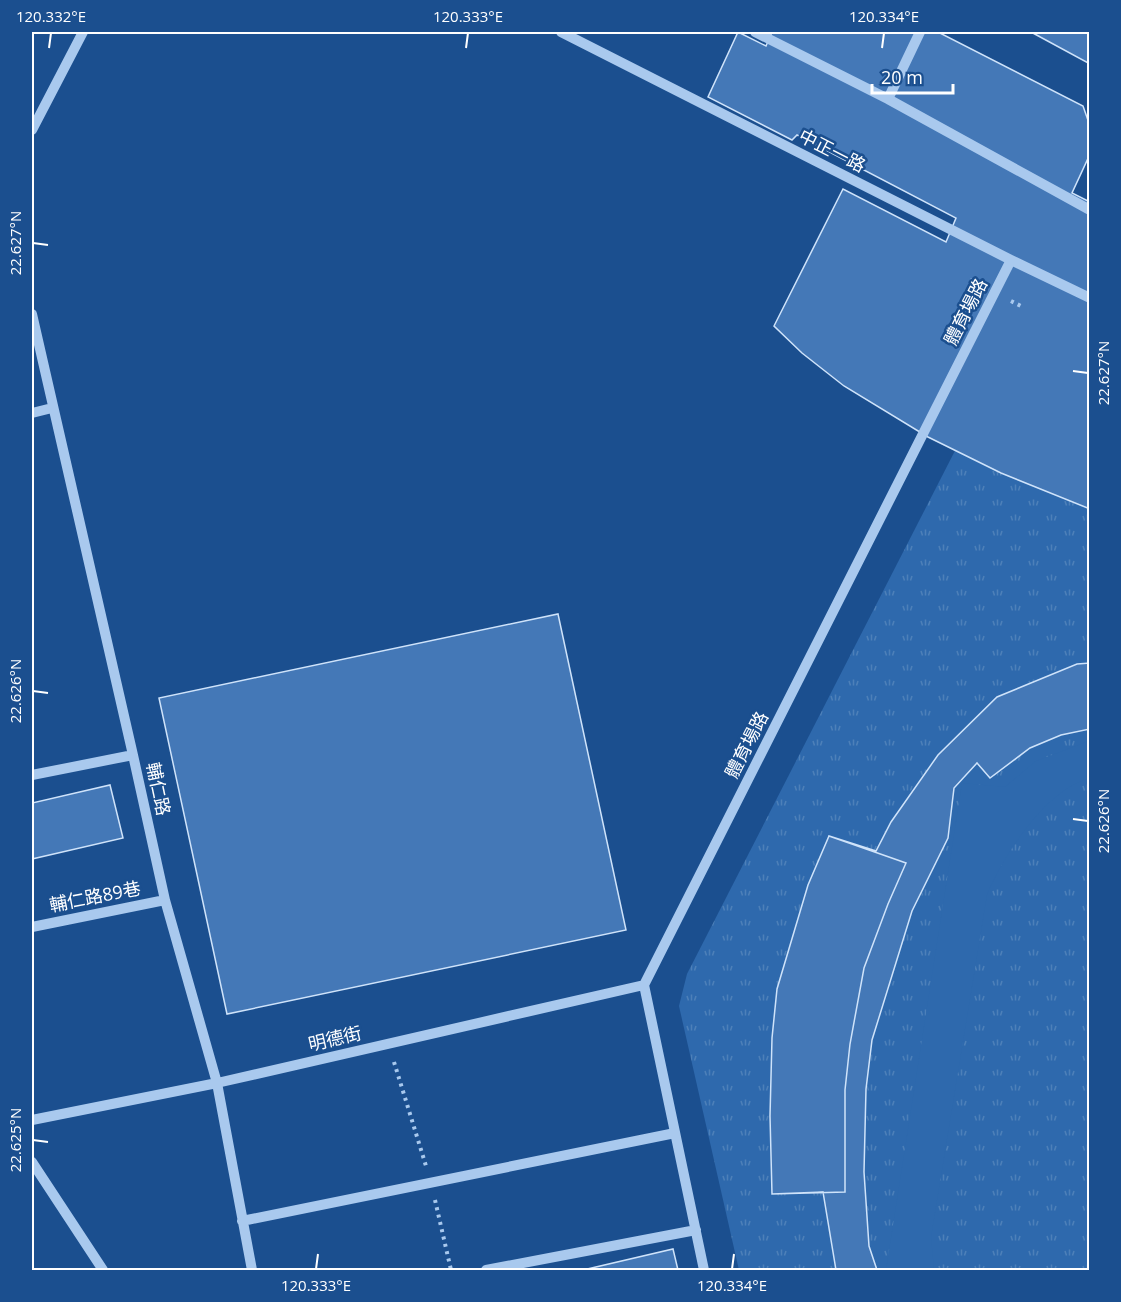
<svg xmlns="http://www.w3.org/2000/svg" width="1121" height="1302" font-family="'Open Sans','Noto Sans TC',sans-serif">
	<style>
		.grass { fill: url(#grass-tufts) }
		.pitch { fill: #2e69ad }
		.building { fill: #4478b7; stroke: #cfe3fa; stroke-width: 1.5 }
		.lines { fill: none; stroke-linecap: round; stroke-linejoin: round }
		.path { stroke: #a9c9ee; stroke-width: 4; stroke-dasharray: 3 4.5; stroke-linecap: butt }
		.minor { stroke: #a9c9ee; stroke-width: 10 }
		.ticks { fill: none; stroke: #fff; stroke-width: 2 }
		.labels { text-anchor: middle; stroke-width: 5; stroke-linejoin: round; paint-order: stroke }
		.street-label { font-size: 18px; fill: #fff; stroke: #1b4f8f }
		.neatline { fill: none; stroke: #fff; stroke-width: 2 }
		.ticks-label { font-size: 15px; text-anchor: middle; fill: #fff }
	</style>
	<defs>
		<pattern id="grass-tufts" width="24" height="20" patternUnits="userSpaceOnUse" patternTransform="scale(1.5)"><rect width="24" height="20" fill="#2e69ad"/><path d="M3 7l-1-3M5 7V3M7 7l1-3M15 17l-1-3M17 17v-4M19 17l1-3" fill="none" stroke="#4d80b9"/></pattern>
	</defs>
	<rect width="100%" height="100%" fill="#1b4f8f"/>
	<path class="grass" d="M1022,320L1089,339V1270H739L679,1006L687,974Z"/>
	<path class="pitch" d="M1089,741V779C1047,788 1002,857 987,895L931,1237L934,1270H886L962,783L1005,787L1036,761Z"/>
	<path class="building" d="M738,32L766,46L772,32H938L1083,106L1090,126V154L1072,193L1090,202V509L1001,473L928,437L844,386L802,353L774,326L843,189L946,242L956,218L797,135L792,140L708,97Z
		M1031,32H1090V64Z
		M558,614L626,930L227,1014L159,698Z
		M1090,663V729L1061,735L1030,748L990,778L977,763L954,788L948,838L912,911L872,1040L866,1089L864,1172L869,1246L877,1270H836L823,1192L772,1194L770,1116L772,1038L777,989L808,885L829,836L876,851L891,822L938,755L997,697L1077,664Z
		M110,785L123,838L32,859V803Z
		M829,836L906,863L888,904L864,968L850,1044L845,1090V1192L772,1194L770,1116L772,1038L777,989L808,885Z
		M673,1249L678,1270H583Z"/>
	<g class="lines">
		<path class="path" d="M970,280L980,285
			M1011,301L1021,306
			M394,1062L426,1166
			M435,1200L451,1270"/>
		<path class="minor" d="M561,32L1011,260L1090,298
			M755,32L888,99L1090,210
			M888,99L920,32
			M32,130L83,32
			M32,314L133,755L165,900L217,1083L252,1270
			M32,413L52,408
			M32,775L133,755
			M32,927L165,900
			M32,1120L217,1083L644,985
			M32,1162L103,1270
			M242,1221L675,1133
			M486,1270L696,1230
			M704,1270L644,985L1011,260"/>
	</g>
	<path class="ticks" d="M49,48L51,33M466,48L468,33M882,48L884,33M33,243L48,245M1073,371L1088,373M33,691L48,693M1073,819L1088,821M33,1140L48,1142M316,1269L318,1254M732,1269L734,1254"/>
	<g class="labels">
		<g class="street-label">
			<text transform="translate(832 151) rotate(27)" y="6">中正一路</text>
			<text transform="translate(966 312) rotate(-63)" y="6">體育場路</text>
			<text transform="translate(747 745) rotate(-63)" y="6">體育場路</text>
			<text transform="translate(158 789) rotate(78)" y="6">輔仁路</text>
			<text transform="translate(95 897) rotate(-11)" y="6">輔仁路89巷</text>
			<text transform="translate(335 1039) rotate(-13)" y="6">明德街</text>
		</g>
	</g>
	<rect width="1121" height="1302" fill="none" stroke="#1b4f8f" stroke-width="66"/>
	<path d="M872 84v9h81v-9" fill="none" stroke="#ffffff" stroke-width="3"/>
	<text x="881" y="84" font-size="18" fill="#ffffff" stroke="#1b4f8f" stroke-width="4.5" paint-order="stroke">20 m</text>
	<rect x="33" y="33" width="1055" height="1236" class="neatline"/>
	<g class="ticks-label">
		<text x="51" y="22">120.332°E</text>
		<text x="468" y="22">120.333°E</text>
		<text x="884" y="22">120.334°E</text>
		<text transform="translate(16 243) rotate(-90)" y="5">22.627°N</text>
		<text transform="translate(1104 373) rotate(-90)" y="5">22.627°N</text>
		<text transform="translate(16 691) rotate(-90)" y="5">22.626°N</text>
		<text transform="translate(1104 821) rotate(-90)" y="5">22.626°N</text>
		<text transform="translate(16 1140) rotate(-90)" y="5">22.625°N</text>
		<text x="316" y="1291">120.333°E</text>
		<text x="732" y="1291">120.334°E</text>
	</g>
</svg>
